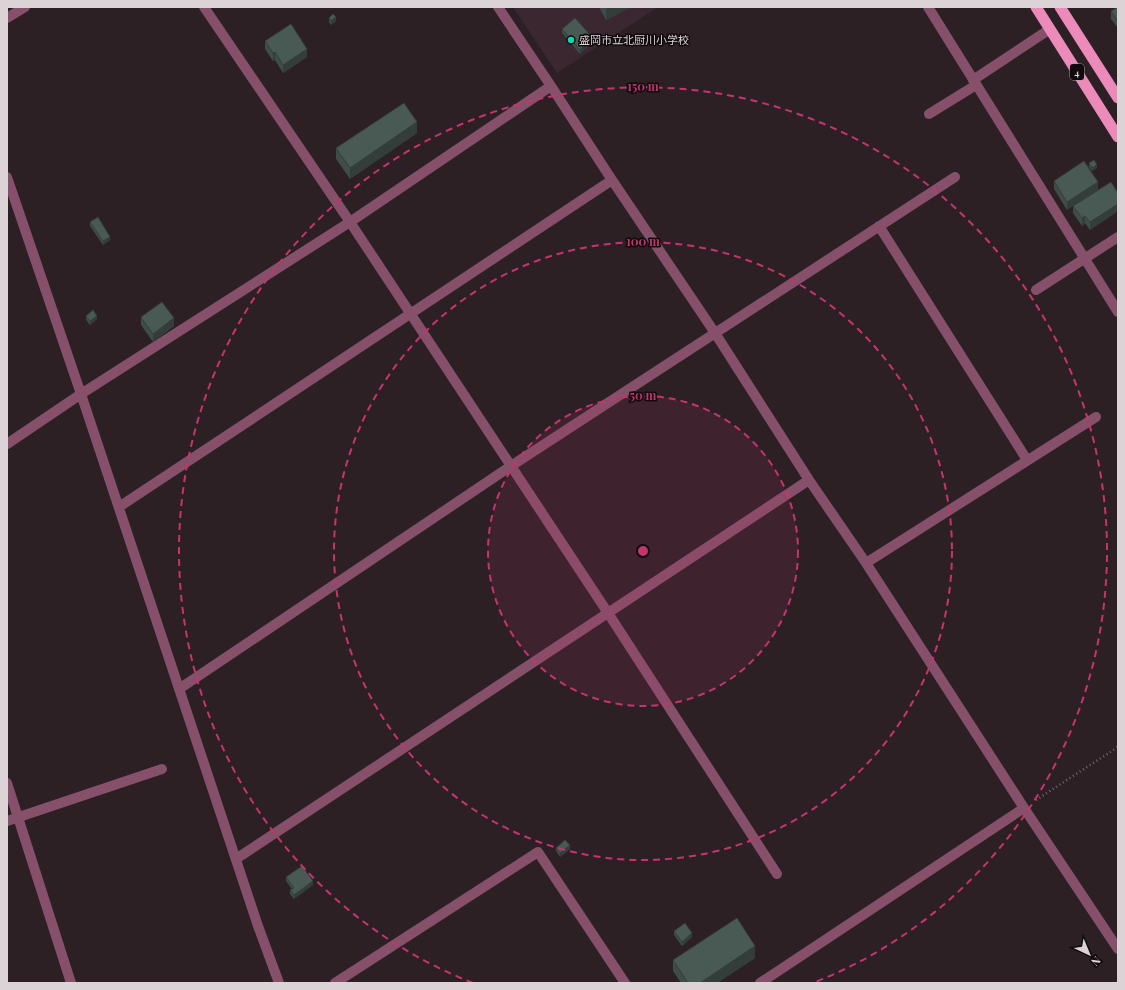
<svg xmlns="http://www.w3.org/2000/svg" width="1125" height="990" font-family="'Playfair Display','Noto Sans JP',serif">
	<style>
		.built { fill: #3a2730 }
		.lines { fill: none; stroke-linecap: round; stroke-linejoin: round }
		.path { stroke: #73686d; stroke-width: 2.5; stroke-dasharray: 1 3; stroke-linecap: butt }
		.service { stroke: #864f6a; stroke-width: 10 }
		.minor { stroke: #864f6a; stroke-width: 10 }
		.trunk { stroke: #ec8aba; stroke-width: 11 }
		.wall { fill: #3f4d48 }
		.shaded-wall { fill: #333e3b }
		.building { fill: #495954; stroke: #333e3b }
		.ring { fill: none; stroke: #c6346e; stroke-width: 2; stroke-dasharray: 7 5 }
		.poi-dot { fill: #0fd5b4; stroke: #110b0e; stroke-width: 1.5 }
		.labels { text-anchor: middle; stroke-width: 3; stroke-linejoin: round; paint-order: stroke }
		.shield { fill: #110b0e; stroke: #9f979b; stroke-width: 1 }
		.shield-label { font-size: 10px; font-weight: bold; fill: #dcd3d7 }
		.poi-label { font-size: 11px; fill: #dcd3d7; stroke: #110b0e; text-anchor: start }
		.centre { fill: #c6346e; stroke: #110b0e; stroke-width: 2 }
		.ring-label { font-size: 12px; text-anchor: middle; font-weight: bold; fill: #c6346e; stroke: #110b0e; stroke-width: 3; stroke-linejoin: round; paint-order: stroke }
	</style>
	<rect width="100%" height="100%" fill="#2c2025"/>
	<path class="built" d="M513,7H658L557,73Z"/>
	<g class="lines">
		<path class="path" d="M1036,800L1118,747"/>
		<path class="service" d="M204,7L350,222L608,613L777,874
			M498,7L551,86L612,180L715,333L809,480L866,563L1024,808L1118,949
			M7,18L25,7
			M7,177L81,394L258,926L279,983
			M879,226L1027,460
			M7,444L81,394L350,222L551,86
			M119,507L612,180
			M866,563L1096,417
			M179,689L511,466L955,177
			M7,783L71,983
			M7,821L162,769
			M236,859L809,480
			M335,983L538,852L625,983
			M760,983L1024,808"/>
		<path class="minor" d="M928,7L1118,312
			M973,80L1050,29
			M929,114L976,85
			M1036,290L1118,237"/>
		<path class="trunk" d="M1036,7L1118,137
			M1060,7L1118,98"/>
	</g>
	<path class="wall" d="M599,7H631L606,20Z
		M1118,7V28L1111,19V11Z
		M329,18L336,21L331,25L329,22Z
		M562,29L593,42L580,54L562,33Z
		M265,41L307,57L283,73L275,60L273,61L265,49Z
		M417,133L350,179L336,159V148Z
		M1084,161L1067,210L1054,189V181Z
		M1089,163L1097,168L1092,171L1089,167Z
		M1118,193V211L1090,230L1085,223L1082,226L1073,213V206Z
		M90,222L110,240L103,245L90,226Z
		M86,316L97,319L90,325L86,320Z
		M141,317L174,326L153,342L141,325Z
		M556,848L570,849L560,857L556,851Z
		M286,877L313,885L294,899L290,894V890L292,889L286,881Z
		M674,931L692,937L682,946L674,935Z
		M755,958L717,983H681L673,971V960Z"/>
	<path class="shaded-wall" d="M610,7H631L606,20V9Z
		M336,17V21L331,25V21Z
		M593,38V42L580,54V50Z
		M307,49V57L283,73V65Z
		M275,52V60L273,61V53Z
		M417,122V133L350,179V168Z
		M1097,165V168L1092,171V168Z
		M1098,182V190L1067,210V202Z
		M1118,204V211L1090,230V222Z
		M1085,216V223L1082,226V218Z
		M110,237V240L103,245V241Z
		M97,316V319L90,325V321Z
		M174,318V326L153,342V334Z
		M570,845V849L560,857V853Z
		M313,881V885L294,899V895Z
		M692,933V937L682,946V942Z
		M755,946V958L717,983H700Z"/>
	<path class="building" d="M1118,7V21L1111,11Z
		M333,14L336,17L331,21L329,18Z
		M575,18L593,38L580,50L562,29Z
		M291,24L307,49L283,65L275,52L273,53L265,41Z
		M404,103L417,122L350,168L336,148Z
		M1094,160L1097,165L1092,168L1089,163Z
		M1084,161L1098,182L1067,202L1054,181Z
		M1111,182L1118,193V204L1090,222L1085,216L1082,218L1073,206Z
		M98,217L110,237L103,241L90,222Z
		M162,302L174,318L153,334L141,317Z
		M93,310L97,316L90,321L86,316Z
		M565,840L570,845L560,853L556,848Z
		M302,866L313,881L294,895L290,890L294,888L286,877Z
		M737,918L755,946L700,983H688L673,960Z
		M685,923L692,933L682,942L674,931Z"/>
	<circle cx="643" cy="551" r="155" fill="#c6346e" fill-opacity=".12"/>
	<g class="ring">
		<circle cx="643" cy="551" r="155"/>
		<circle cx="643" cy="551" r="309"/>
		<path d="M473 983A464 464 0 1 1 813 983"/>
	</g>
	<circle class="poi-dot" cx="571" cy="40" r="4"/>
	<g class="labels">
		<rect class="shield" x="1070" y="64" width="14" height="16" rx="3"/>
		<g class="shield-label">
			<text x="1077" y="76">4</text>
		</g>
		<g class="poi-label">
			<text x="579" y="44">盛岡市立北厨川小学校</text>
		</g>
	</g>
	<circle cx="643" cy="551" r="6" class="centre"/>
	<g class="ring-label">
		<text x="643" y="91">150 m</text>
		<text x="643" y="246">100 m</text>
		<text x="643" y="400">50 m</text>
	</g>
	<rect width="1125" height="990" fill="none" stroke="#dcd3d7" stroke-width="16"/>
	<g transform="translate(1089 954) rotate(136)" stroke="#110b0e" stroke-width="3" paint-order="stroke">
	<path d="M0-3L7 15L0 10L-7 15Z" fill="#dcd3d7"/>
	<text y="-6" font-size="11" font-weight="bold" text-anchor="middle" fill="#dcd3d7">N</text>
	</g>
</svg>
